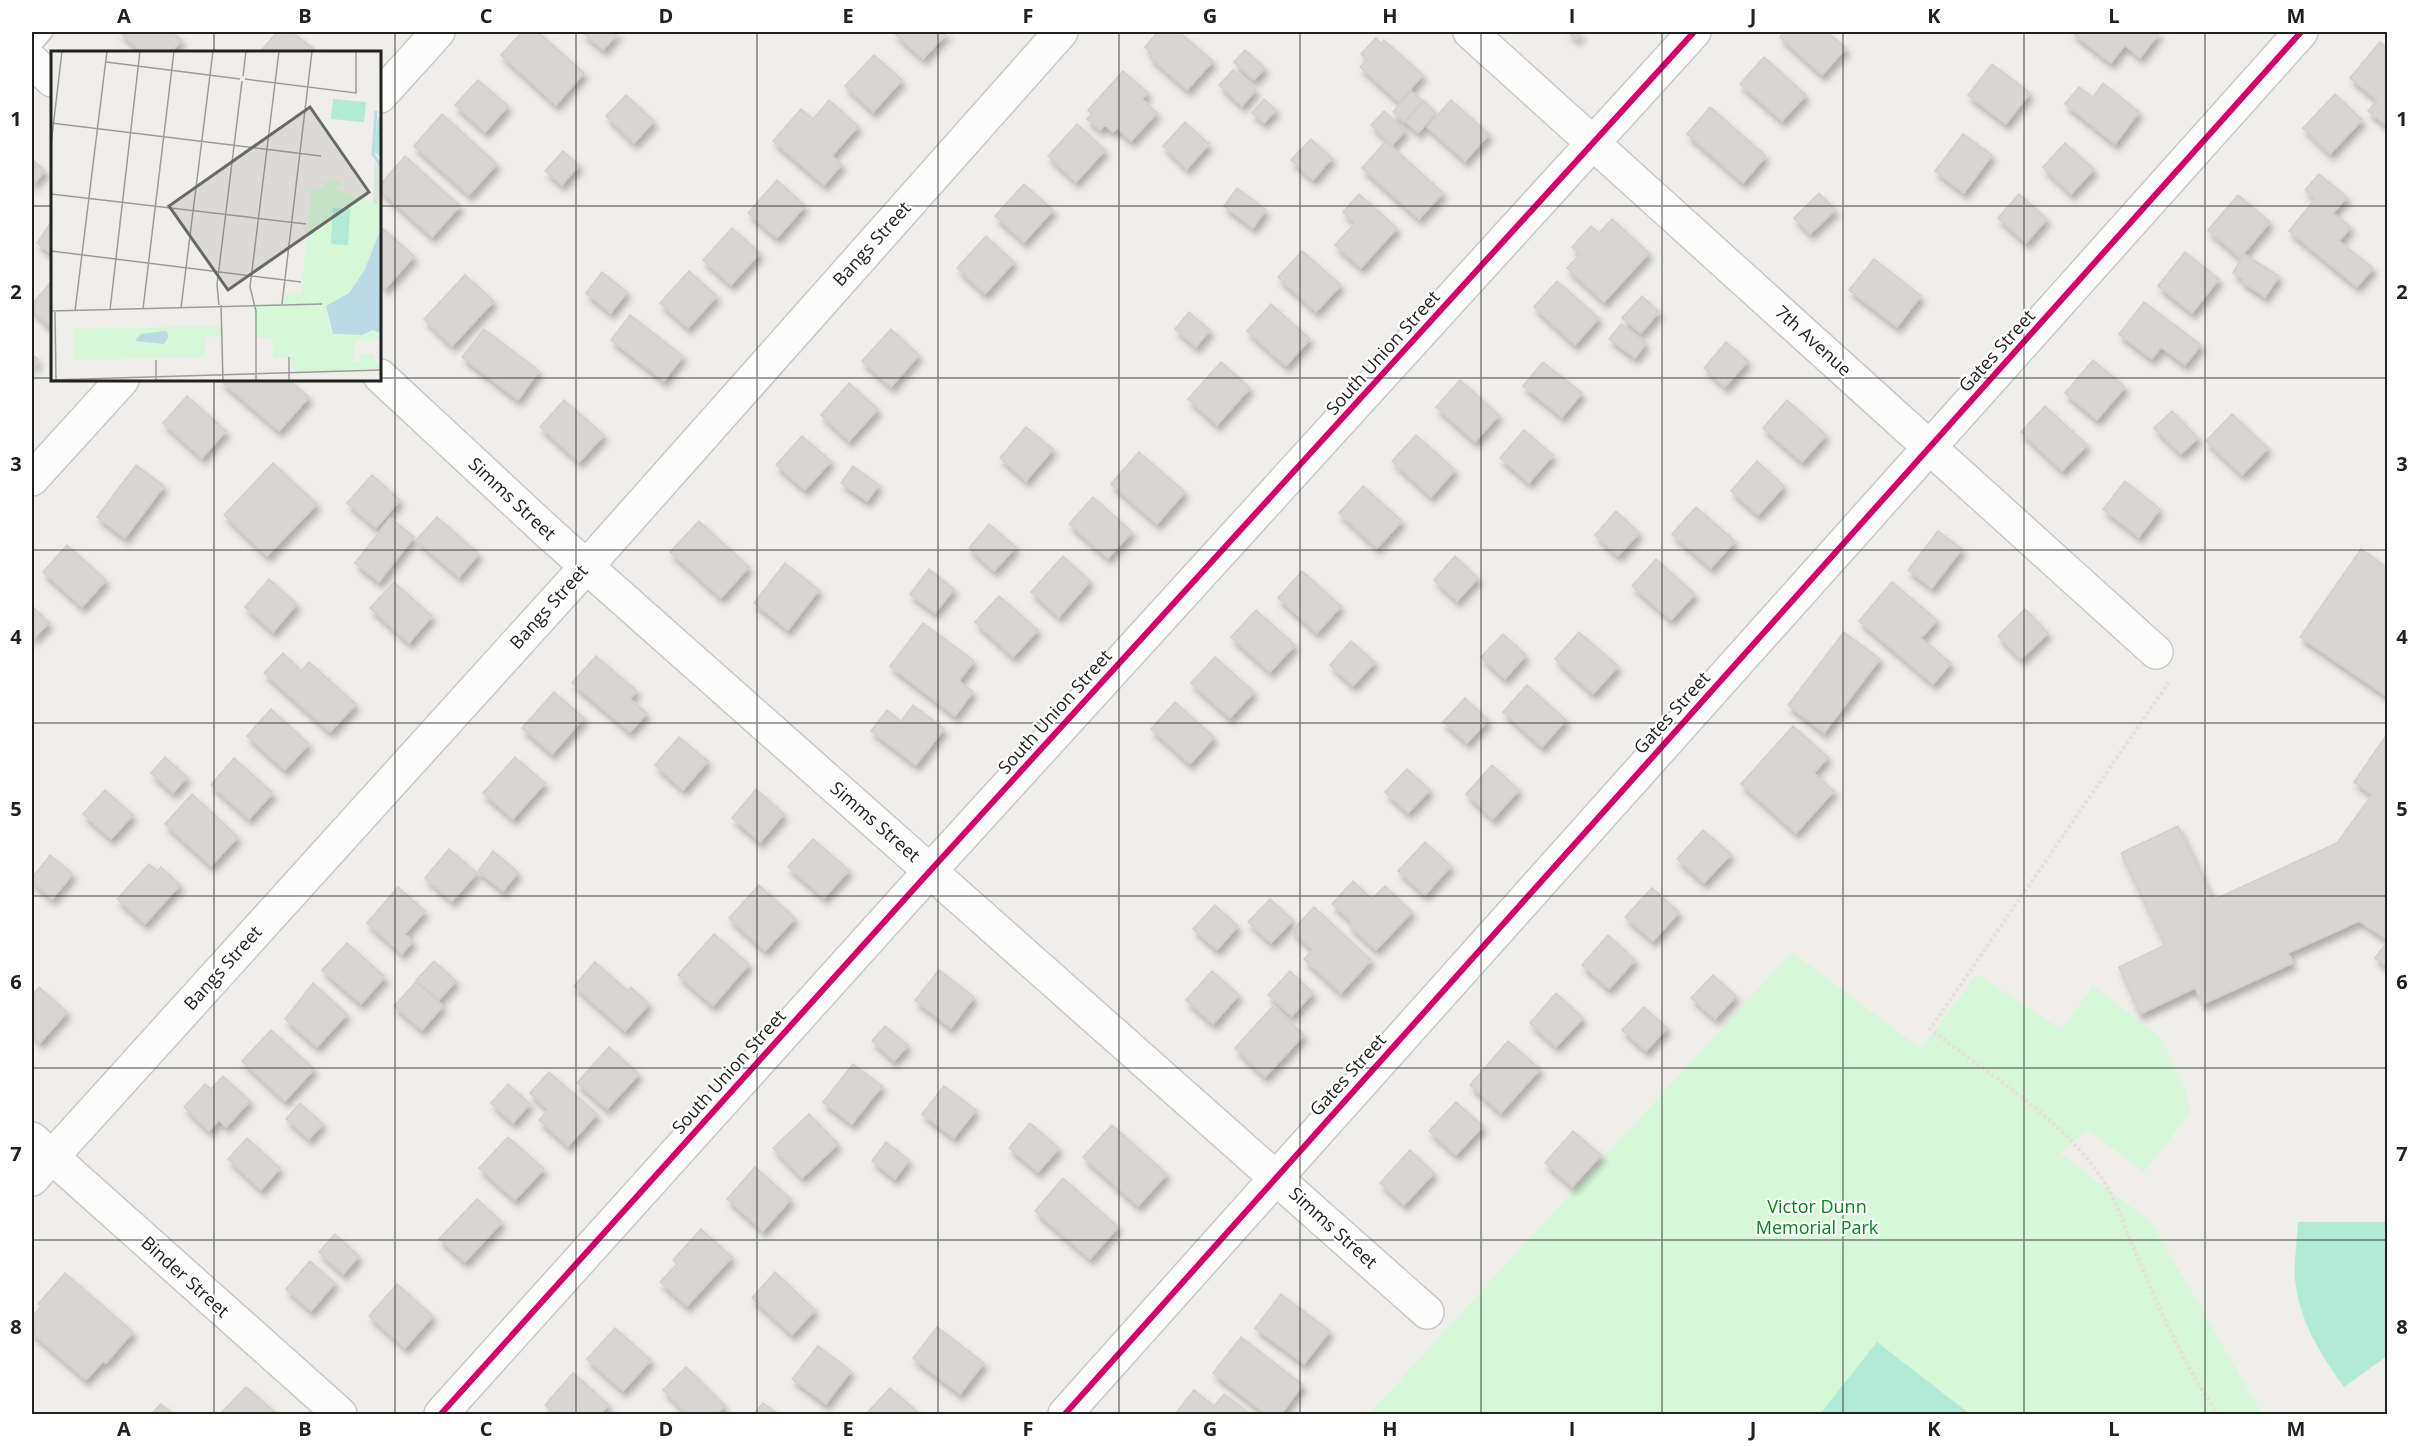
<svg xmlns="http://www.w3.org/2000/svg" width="2419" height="1446" font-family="'Open Sans',sans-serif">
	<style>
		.park { fill: #d6f7d8 }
		.pitch { fill: #b1ead6 }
		.building { fill: #d8d6d2; stroke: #d3cfcb; stroke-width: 1.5; filter: url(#shadow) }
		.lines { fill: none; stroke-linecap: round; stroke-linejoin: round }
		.service-casing { stroke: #c8c8c6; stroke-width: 20 }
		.minor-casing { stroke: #c8c8c6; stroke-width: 36 }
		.path { stroke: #ecddda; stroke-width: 4; stroke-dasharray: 3 3; stroke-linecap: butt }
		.service { stroke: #fdfcfc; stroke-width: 16 }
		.minor { stroke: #fdfcfc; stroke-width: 33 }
		.cycleway-casing { stroke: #fff; stroke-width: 10 }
		.cycleway { stroke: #d6006c; stroke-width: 6 }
		.grid { fill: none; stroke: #212121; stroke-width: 1.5; stroke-opacity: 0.55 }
		.labels { text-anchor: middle; stroke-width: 4.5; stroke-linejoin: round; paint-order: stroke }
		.street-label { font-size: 18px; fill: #212121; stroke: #fff }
		.park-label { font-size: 18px; fill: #038615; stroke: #fff }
		.inset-river { fill: none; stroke: #badae5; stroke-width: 3 }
		.inset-road { fill: none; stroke: #9d9c9a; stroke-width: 1.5 }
		.view { fill: #696967; fill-opacity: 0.15; stroke: #696967; stroke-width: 3 }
		.inset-edge { fill: none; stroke: #212121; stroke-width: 3 }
		.neatline { fill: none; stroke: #212121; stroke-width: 2 }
		.grid-label { font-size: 20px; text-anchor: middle; font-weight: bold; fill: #212121 }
	</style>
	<defs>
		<filter id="shadow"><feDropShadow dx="3.5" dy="6" stdDeviation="3" flood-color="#0004"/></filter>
	</defs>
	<rect width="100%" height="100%" fill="#efeeea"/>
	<path class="park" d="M1792,952L1921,1049L1977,974L2062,1030L2093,986L2160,1037L2184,1086L2190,1112L2144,1172L2088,1130L2060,1153L2151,1222L2262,1414H1369Z"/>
	<path class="pitch" d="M2298,1222H2387V1356L2344,1387C2321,1355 2298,1319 2295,1278C2294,1260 2297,1241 2298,1222Z
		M1877,1342L1970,1414H1820Z"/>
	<path class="building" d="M119,32H172L182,40L171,52H142Z
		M277,32H292L314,49L312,52H260Z
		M522,32H538L584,73L556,105L501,55Z
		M582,32H619L603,50Z
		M896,32H948L923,59L894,33Z
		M1158,32H1179L1213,61L1187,90L1150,57L1152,54L1145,47Z
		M1567,32H1582L1576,39Z
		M1785,32H1827L1846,48L1822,75L1780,37Z
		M2071,32H2160L2140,58L2125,45L2111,63Z
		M1376,38L1381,44L1384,40L1423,75L1399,102L1360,67L1367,60L1361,54Z
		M2380,42L2388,48V127L2368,111L2377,100L2350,78Z
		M1245,50L1265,68L1254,80L1234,62Z
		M874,55L902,80L873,112L845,86Z
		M1764,57L1806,95L1782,121L1740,84Z
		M1992,64L2030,93L2006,124L1968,95Z
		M1233,70L1256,90L1242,106L1219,85Z
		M1123,71L1148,93L1142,99L1157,113L1131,141L1117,128L1113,132L1105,125L1100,130L1087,119L1092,114L1088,110Z
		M478,80L508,106L485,132L455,105Z
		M2103,83L2139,112L2115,144L2065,104L2079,87L2093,97Z
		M1411,91L1423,101L1404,122L1393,112Z
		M2335,94L2362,120L2330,154L2303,128Z
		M626,95L654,121L634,143L606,116Z
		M1264,99L1276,110L1264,123L1252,113Z
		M829,100L858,126L832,156L842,164L824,185L773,141L801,109L813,119Z
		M1451,100L1489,134L1465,161L1427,127Z
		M1424,101L1436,113L1418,133L1406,122Z
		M1710,107L1766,156L1743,183L1687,134Z
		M1384,111L1405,131L1392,145L1371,125Z
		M442,114L497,164L469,195L414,146Z
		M1185,122L1209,144L1187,169L1163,146Z
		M1077,124L1105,150L1076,182L1048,156Z
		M1963,134L1992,155L1964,193L1935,171Z
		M1311,139L1332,158L1313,180L1291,160Z
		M1386,141L1443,193L1419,219L1362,168Z
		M2065,143L2094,169L2071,194L2043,167Z
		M563,151L579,165L562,185L545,171Z
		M405,156L460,206L432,237L380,190V185Z
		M32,159L45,171L32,185Z
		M2319,174L2347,197L2333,213L2351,227L2339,241L2373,268L2357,287L2289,231L2315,199L2305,190Z
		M777,180L805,206L777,238L748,213Z
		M1024,184L1053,210L1024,242L995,216Z
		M1237,188L1266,210L1253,228L1224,206Z
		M1819,193L1835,210L1810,234L1794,218Z
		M1359,194L1397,228L1361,268L1335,245L1355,223L1343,212Z
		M2019,194L2047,219L2026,243L1998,218Z
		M2238,195L2270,222L2240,258L2208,230Z
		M1612,219L1649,253L1604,302L1567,268L1579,255L1572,247L1591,226L1599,233Z
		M52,221V254L37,243Z
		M380,226L414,256L386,288L380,283Z
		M732,228L760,253L731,285L703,260Z
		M986,236L1014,262L985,294L957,268Z
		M1302,251L1341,285L1316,312L1278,277Z
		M2185,252L2219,279L2192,313L2158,286Z
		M2244,254L2279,276L2265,297L2242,282L2243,279L2233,273Z
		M1874,259L1921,296L1897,327L1849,290Z
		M689,271L717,296L688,328L660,303Z
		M602,272L627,292L611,313L586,293Z
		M465,275L494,301L452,346L424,319Z
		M52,281V329L32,310V304Z
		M1557,281L1599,318L1575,345L1534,307Z
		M1642,296L1659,312L1641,333L1622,318Z
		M2144,302L2201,345L2185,365L2161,347L2152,359L2119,334Z
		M1271,304L1310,339L1286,366L1247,331Z
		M1189,312L1210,330L1196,347L1175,329Z
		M630,315L683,356L664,381L611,340Z
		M1621,324L1646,343L1635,358L1609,339Z
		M484,329L539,371L518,400L462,357Z
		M891,329L919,355L891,387L862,361Z
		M1726,342L1748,361L1725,387L1704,368Z
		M32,355L38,359L32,370Z
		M2093,360L2125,387L2097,420L2065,393Z
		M1221,362L1250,388L1217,425L1188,399Z
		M1543,362L1582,393L1562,417L1523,386Z
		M220,380H289L309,397L279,431Z
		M1460,380L1499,415L1475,442L1436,407Z
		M849,383L878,409L849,441L821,415Z
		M187,396L226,431L202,458L163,423Z
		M564,400L604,435L579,462L540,427Z
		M1787,400L1826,435L1802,462L1763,428Z
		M2045,406L2087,445L2062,471L2021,432Z
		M2172,411L2198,438L2181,454L2154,428Z
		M2232,414L2268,448L2242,475L2206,441Z
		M1026,427L1053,449L1026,481L1000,458Z
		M1524,430L1553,455L1529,483L1500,458Z
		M1416,435L1455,470L1431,497L1392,461Z
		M802,436L831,461L805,490L776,465Z
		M1139,452L1185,492L1157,524L1111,484Z
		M1757,461L1784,486L1758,515L1731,491Z
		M273,463L317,504L267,556L224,515Z
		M136,465L164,486L125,538L97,517Z
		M853,466L879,485L867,501L841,483Z
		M372,475L400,500L376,528L347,503Z
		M2125,481L2160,509L2139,537L2103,509Z
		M1363,486L1402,521L1377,548L1339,513Z
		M1093,497L1132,532L1108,558L1069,524Z
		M1696,507L1735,541L1711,568L1672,534Z
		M1616,511L1639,533L1618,556L1595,535Z
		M437,517L479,554L459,577L416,540Z
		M390,518L414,537L379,582L355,563Z
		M699,521L749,567L721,598L670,552Z
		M989,524L1016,547L994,571L969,548Z
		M1938,531L1962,549L1932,588L1908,570Z
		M67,545L106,580L82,607L43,572Z
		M2361,549L2388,568V697L2300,637Z
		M1063,556L1090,581L1059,617L1031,592Z
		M1455,556L1478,578L1457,601L1434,580Z
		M1656,559L1695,594L1671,620L1632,586Z
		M785,563L819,590L788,630L754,603Z
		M929,569L954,589L935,613L910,594Z
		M1302,571L1341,606L1317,633L1278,598Z
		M269,579L297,604L273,632L245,607Z
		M394,582L432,616L409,643L370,608Z
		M1892,582L1937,620L1921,638L1951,663L1933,684L1859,621Z
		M999,596L1038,630L1013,657L975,622Z
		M32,606L49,623L32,640Z
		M2025,609L2048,633L2021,659L1998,636Z
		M1256,610L1295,645L1270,672L1231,637Z
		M923,623L974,661L959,681L973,692L955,716L890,666Z
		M1579,632L1618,666L1593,694L1555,659Z
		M1844,632L1880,659L1824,733L1788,705Z
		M1503,634L1526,655L1505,679L1481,657Z
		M1351,641L1375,662L1353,686L1330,665Z
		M283,653L301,671L309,662L356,704L330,732L264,673Z
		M596,656L637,691L630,699L647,713L630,732L572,683Z
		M1215,657L1254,692L1230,718L1191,683Z
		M1527,685L1566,720L1542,747L1503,712Z
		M554,692L584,718L552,754L522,728Z
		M1465,698L1488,720L1467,743L1443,722Z
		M1175,702L1214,737L1190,764L1151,729Z
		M913,705L944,729L916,765L871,731L887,710L901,721Z
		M271,709L309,744L285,770L247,736Z
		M1793,726L1828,757L1814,773L1834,791L1796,833L1741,784Z
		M2388,733V940L2359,921L2288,953L2293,963L2203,1004L2195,988L2140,1014L2119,967L2165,945L2121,853L2178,826L2213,900L2337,843L2372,795L2354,782Z
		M679,737L708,761L683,790L655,765Z
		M165,757L187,777L173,793L151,773Z
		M515,757L545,783L513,819L483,793Z
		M234,758L273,793L249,819L211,785Z
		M1492,765L1519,790L1493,819L1466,794Z
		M1407,769L1430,790L1408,813L1385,792Z
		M756,789L784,814L760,842L732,818Z
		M105,790L133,815L111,839L83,814Z
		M192,794L238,837L211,866L165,824Z
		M1703,830L1731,854L1704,883L1677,859Z
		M813,839L849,870L824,898L788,867Z
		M1425,842L1451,866L1425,895L1398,871Z
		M449,849L477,873L452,901L425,878Z
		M493,851L518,872L503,891L478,871Z
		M50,855L73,874L52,899L32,882V878Z
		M149,864L158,871L161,867L180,885L145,924L117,899Z
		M1353,881L1372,899L1385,886L1412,912L1376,950L1349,925L1352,922L1332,904Z
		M759,885L795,918L765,951L729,918Z
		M398,887L425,911L405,934L413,941L402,954L367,923Z
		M1652,888L1679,912L1653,941L1625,917Z
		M1270,899L1293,920L1271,943L1248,922Z
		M1215,905L1238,926L1217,950L1193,929Z
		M1314,907L1371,960L1341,993L1304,959L1313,950L1292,931Z
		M714,934L749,964L713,1006L678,975Z
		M1608,935L1635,960L1609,989L1582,965Z
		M2388,940V967L2375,958Z
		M347,943L385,977L361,1004L322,970Z
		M434,961L456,981L439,1000L416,980Z
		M595,962L628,991L631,987L649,1004L625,1031L574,986Z
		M939,970L974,997L951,1028L915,1000Z
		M1212,971L1239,995L1213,1024L1186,1000Z
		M1290,971L1313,993L1292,1016L1268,995Z
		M1713,975L1736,996L1715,1019L1691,998Z
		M416,982L443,1006L422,1030L394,1006Z
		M313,983L347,1014L317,1047L285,1019Z
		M39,987L67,1012L40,1043L32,1035V996Z
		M1556,993L1583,1018L1556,1047L1530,1023Z
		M1273,1006L1304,1035L1265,1077L1235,1048Z
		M1644,1007L1667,1028L1646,1051L1622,1030Z
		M885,1026L908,1045L894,1061L872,1041Z
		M271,1030L314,1069L285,1101L242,1061Z
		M1508,1041L1540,1069L1501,1113L1470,1085Z
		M609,1047L639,1074L607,1109L577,1083Z
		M853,1064L882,1086L852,1124L823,1102Z
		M549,1072L597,1114L568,1146L539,1120L548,1110L530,1093Z
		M223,1076L250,1101L226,1127L219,1120L209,1131L184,1107L205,1084L211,1089Z
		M508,1084L530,1104L513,1123L491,1103Z
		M944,1086L976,1110L954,1138L922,1114Z
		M1456,1102L1483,1126L1456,1155L1429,1131Z
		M300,1103L323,1124L309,1139L286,1119Z
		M809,1114L838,1144L802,1178L773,1148Z
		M1030,1123L1059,1148L1038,1172L1009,1148Z
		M1112,1125L1167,1174L1138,1206L1083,1157Z
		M1573,1131L1601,1155L1572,1187L1545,1163Z
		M508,1137L544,1169L515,1200L479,1168Z
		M247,1138L280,1168L261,1190L228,1159Z
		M886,1142L909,1160L895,1179L872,1161Z
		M1410,1150L1434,1173L1404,1205L1380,1183Z
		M755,1167L791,1199L763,1231L727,1199Z
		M1063,1178L1118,1227L1090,1259L1035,1211Z
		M477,1199L502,1222L465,1262L439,1239Z
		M701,1229L732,1257L687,1306L660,1282L677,1264L673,1260Z
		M335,1234L359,1256L343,1274L319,1252Z
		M310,1261L335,1283L311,1311L286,1289Z
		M775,1272L815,1310L792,1335L752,1298Z
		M65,1273L133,1332L106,1363L103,1361L86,1380L32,1333V1318L41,1306L38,1304Z
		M397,1284L433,1316L405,1348L369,1316Z
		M1281,1294L1330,1331L1304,1364L1255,1328Z
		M937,1327L984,1363L960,1394L913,1358Z
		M615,1328L651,1360L623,1391L587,1359Z
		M1241,1337L1303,1385L1281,1414H1266L1213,1373Z
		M818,1346L851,1371L826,1404L792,1379Z
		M686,1367L725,1406L716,1414H688L663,1390Z
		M573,1373L609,1405L600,1414H556L545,1405Z
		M246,1387L277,1414H220Z
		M890,1388L920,1414H866Z
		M1194,1390L1214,1406L1224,1394L1250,1414H1175Z
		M763,1403L778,1414H754Z
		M161,1404L173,1414H151Z"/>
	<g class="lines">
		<defs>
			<path id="service" d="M32,46L44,32"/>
			<path id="minor" d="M1470,32L2156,652
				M32,61L52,80
				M380,96L438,32
				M380,376L550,534L1427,1312
				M32,479L122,380
				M32,1139L340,1414
				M32,1179L586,567L1061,32
				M441,1414L930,871L1694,32
				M1065,1414L2301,32"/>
		</defs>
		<use href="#service" class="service-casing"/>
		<use href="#minor" class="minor-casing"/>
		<path class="path" d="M2169,682L1930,1029C1992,1077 2072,1124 2111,1193C2143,1269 2171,1346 2218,1414"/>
		<use href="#service" class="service"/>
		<use href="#minor" class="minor"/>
		<defs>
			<path id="cycleway" d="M441,1414L930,871L1694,32
				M1065,1414L2301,32"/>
		</defs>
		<use href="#cycleway" class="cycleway-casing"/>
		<use href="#cycleway" class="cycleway"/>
	</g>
	<path class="grid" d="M214,32V52M395,32V1414M576,32V1414M757,32V1414M938,32V1414M1119,32V1414M1300,32V1414M1481,32V1414M1662,32V1414M1843,32V1414M2024,32V1414M2205,32V1414M32,206H52M380,206H2388M32,378H52M380,378H2388M214,380V1414M32,550H2388M32,723H2388M32,896H2388M32,1068H2388M32,1240H2388"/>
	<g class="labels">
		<g class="street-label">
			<text transform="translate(872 244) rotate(-48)" y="6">Bangs Street</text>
			<text transform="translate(1813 341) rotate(42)" y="6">7th Avenue</text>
			<text transform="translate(1997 351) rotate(-48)" y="6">Gates Street</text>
			<text transform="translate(1383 353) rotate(-48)" y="6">South Union Street</text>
			<text transform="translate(512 499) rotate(43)" y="6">Simms Street</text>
			<text transform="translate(549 607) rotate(-48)" y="6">Bangs Street</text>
			<text transform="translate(1055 712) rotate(-48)" y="6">South Union Street</text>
			<text transform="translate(1672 713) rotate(-48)" y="6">Gates Street</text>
			<text transform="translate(875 822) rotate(41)" y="6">Simms Street</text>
			<text transform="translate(223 968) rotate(-48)" y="6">Bangs Street</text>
			<text transform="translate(729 1072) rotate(-48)" y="6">South Union Street</text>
			<text transform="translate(1348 1075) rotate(-48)" y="6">Gates Street</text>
			<text transform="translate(1333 1228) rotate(42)" y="6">Simms Street</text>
			<text transform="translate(185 1277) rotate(42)" y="6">Binder Street</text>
		</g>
		<g class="park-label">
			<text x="1817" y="1213">Victor Dunn<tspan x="1817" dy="21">Memorial Park</tspan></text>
		</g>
	</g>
	<g transform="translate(51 51)">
		<rect width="330" height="330" fill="#efeeea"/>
		<path d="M324,112L330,116L327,154L322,152Z" fill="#d6e7de"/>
		<path d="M280,127L291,131L285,138L327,154L330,151V178L313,220L296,244L275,256L278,278L284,284H314L322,279L330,283V288H305L302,311H309V303H323V311L330,312V318L242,321L240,306L222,307V288L205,286L202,253L233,252L234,241L250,243L261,137L272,138L273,131H280ZM172,275V285L154,286V306L23,309L22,278Z" fill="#d6f7d8"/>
		<path d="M282,48L315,51L313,71L280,68ZM327,66L330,67V106L323,101ZM282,157L299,158L297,194L280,193Z" fill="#b1ead6"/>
		<path d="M330,178V283L322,279L311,284L282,283L275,255L298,242L313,220ZM115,280L118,285L113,293L84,290L90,283Z" fill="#badae5"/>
		<path class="inset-river" d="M325,60L322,103L330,115"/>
		<path class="inset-road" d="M55,11L189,28M192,25L195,0M194,28L305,42V0M0,72L270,105M0,94L11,0M0,143L255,173M0,200L250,231M231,253L261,0M168,254L166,234L191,30M170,254L172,330M130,257L162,0M92,258L123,0M59,259L89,0M0,260L271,253M24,260L56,0M4,261L5,330M238,306V330M105,309V330M0,329L330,319M205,330V260L199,236L228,0"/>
		<path class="view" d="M259,56L318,141L177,239L118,155Z"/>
		<rect width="330" height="330" class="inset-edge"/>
	</g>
	<rect width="2419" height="1446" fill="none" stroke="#ffffff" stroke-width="66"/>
	<rect x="33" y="33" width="2353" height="1380" class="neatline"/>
	<g class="grid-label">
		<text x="124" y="23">A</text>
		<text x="305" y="23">B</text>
		<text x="486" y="23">C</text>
		<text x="666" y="23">D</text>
		<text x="848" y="23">E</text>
		<text x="1028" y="23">F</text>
		<text x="1210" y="23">G</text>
		<text x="1390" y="23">H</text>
		<text x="1572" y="23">I</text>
		<text x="1753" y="23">J</text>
		<text x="1934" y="23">K</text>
		<text x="2114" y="23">L</text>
		<text x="2296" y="23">M</text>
		<text x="16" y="126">1</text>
		<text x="2402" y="126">1</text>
		<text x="16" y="299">2</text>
		<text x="2402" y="299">2</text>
		<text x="16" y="471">3</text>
		<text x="2402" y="471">3</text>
		<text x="16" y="644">4</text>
		<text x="2402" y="644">4</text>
		<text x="16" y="816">5</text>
		<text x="2402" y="816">5</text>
		<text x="16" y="989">6</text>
		<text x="2402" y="989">6</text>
		<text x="16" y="1161">7</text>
		<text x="2402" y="1161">7</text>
		<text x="16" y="1334">8</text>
		<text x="2402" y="1334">8</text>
		<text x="124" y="1436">A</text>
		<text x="305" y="1436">B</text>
		<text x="486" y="1436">C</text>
		<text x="666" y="1436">D</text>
		<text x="848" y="1436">E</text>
		<text x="1028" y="1436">F</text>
		<text x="1210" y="1436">G</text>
		<text x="1390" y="1436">H</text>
		<text x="1572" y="1436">I</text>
		<text x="1753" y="1436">J</text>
		<text x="1934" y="1436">K</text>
		<text x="2114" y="1436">L</text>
		<text x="2296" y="1436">M</text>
	</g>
</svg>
